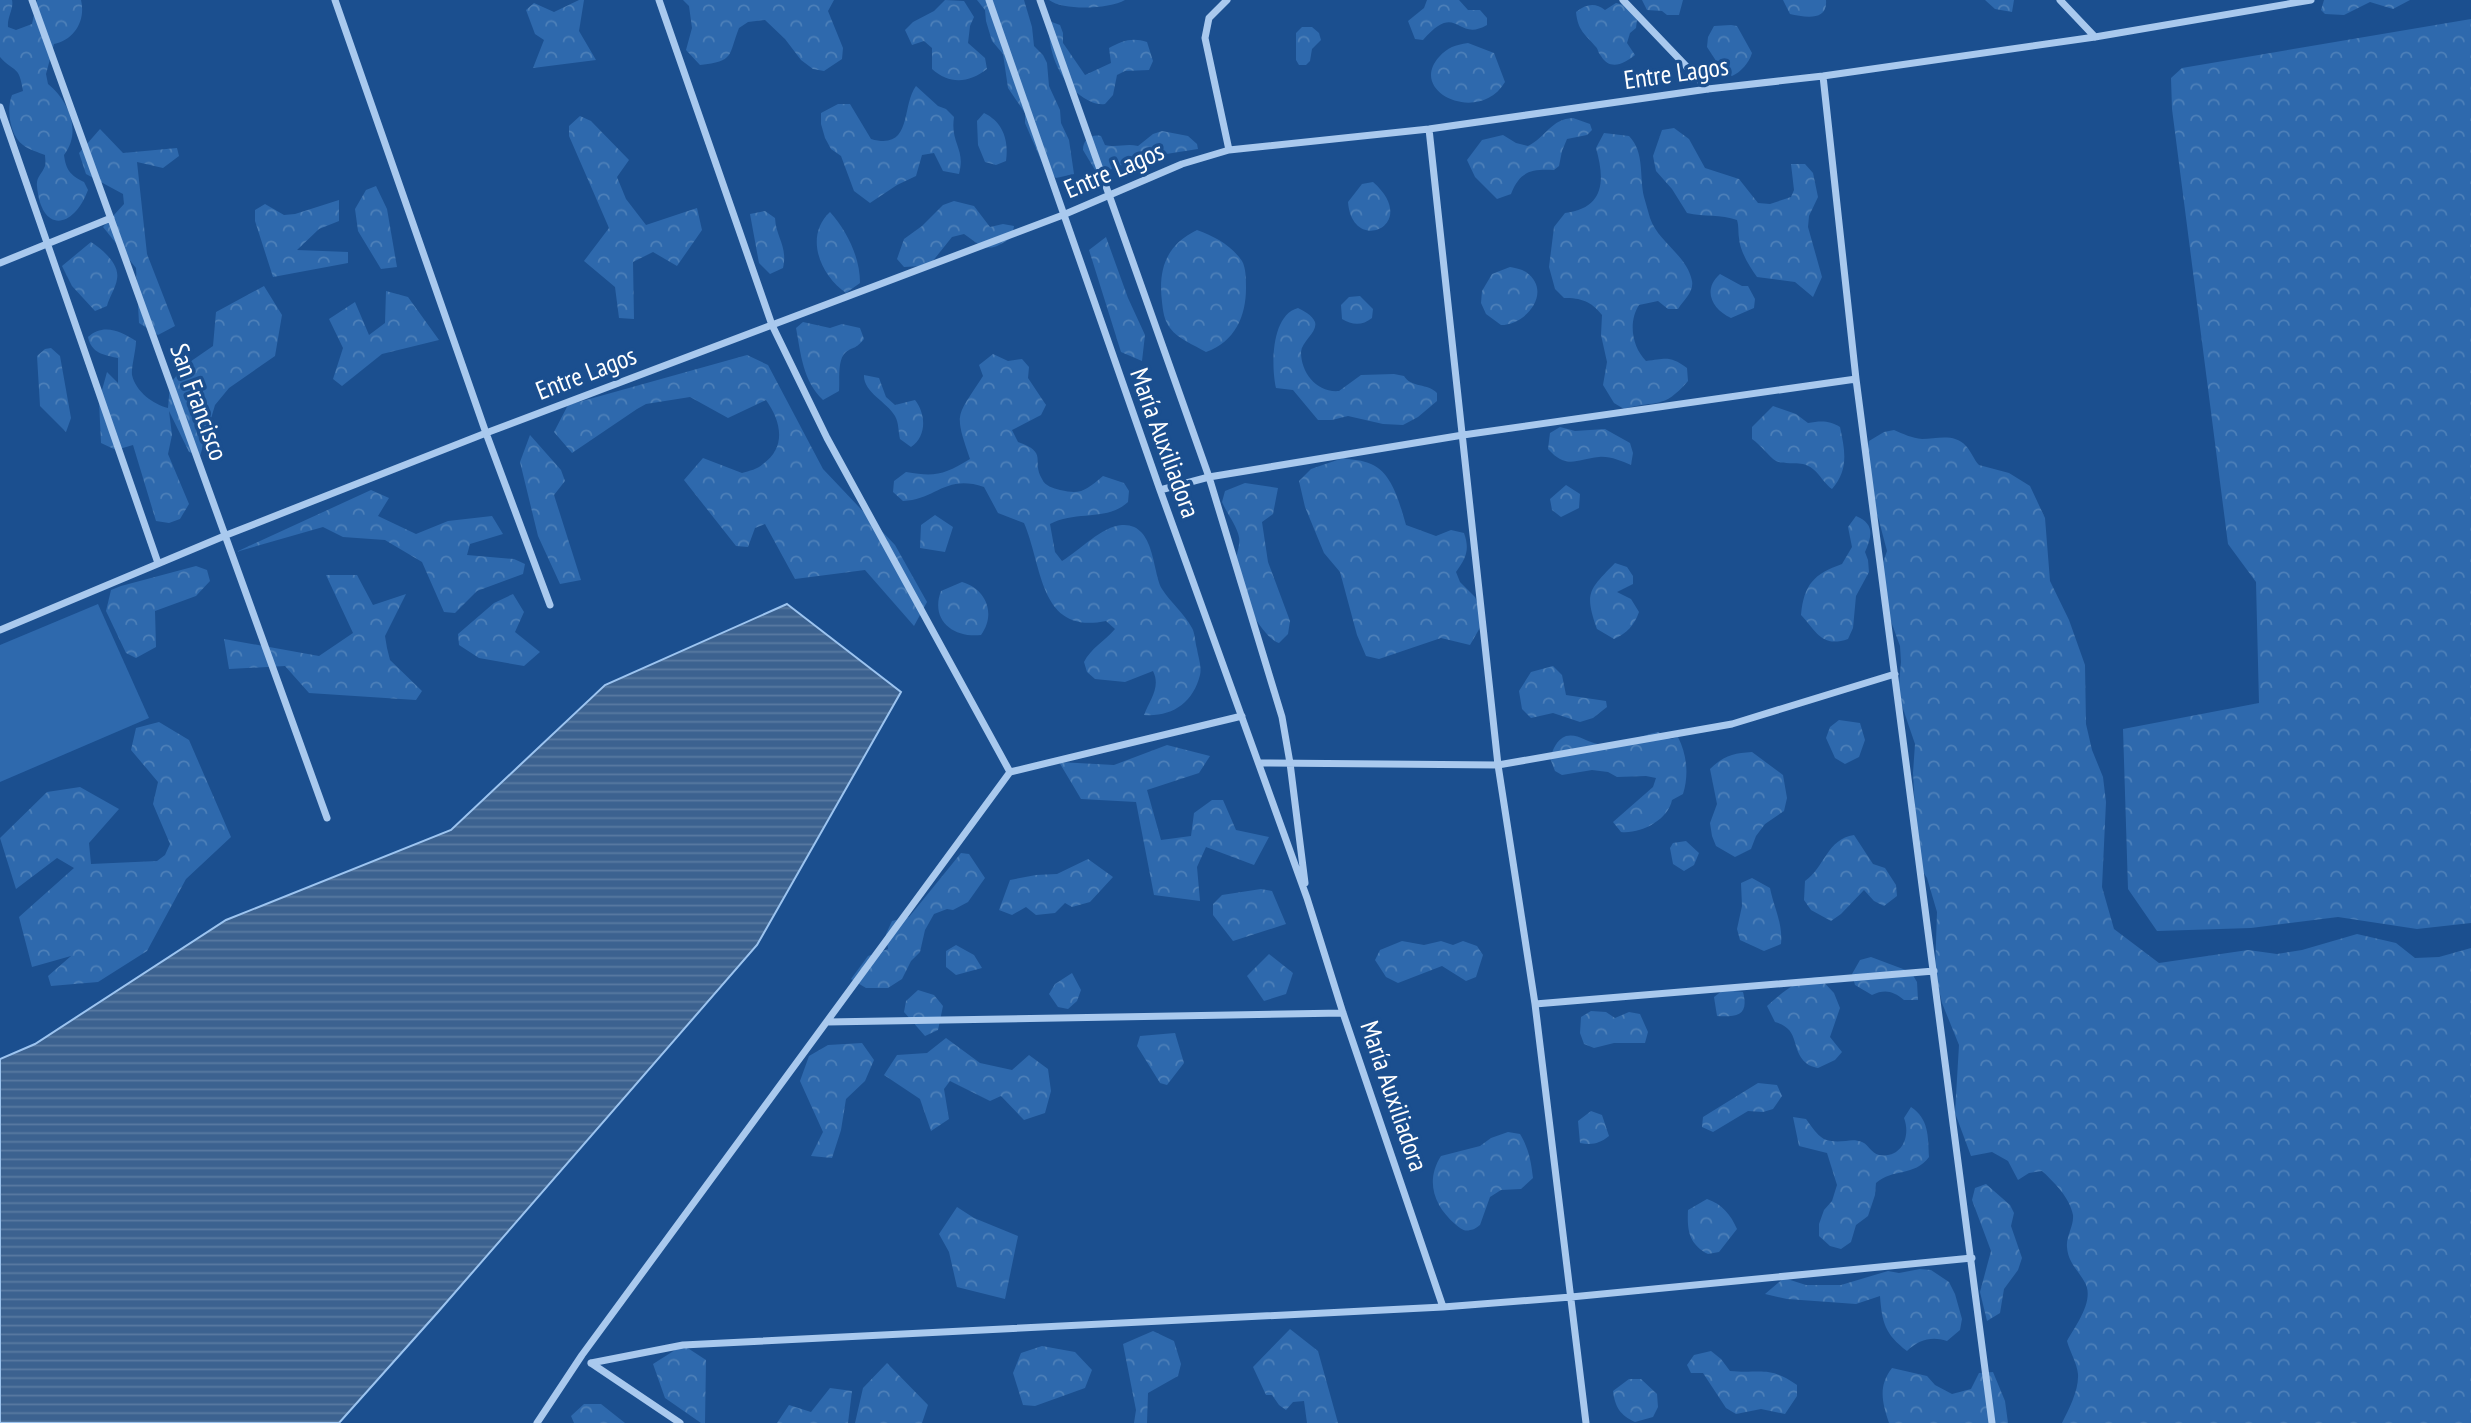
<svg xmlns="http://www.w3.org/2000/svg" width="2471" height="1423" font-family="'PT Sans Narrow',sans-serif">
	<style>
		.green { fill: #2e69ad }
		.forest { fill: url(#forest-crowns) }
		.water { fill: url(#water-rules); stroke: #9cc4f0; stroke-width: 2 }
		.lines { fill: none; stroke-linecap: round; stroke-linejoin: round }
		.street { stroke: #a9c9ee; stroke-width: 7 }
		.labels { text-anchor: middle; stroke-width: 7; stroke-linejoin: round; paint-order: stroke }
		.street-label { font-size: 26px; fill: #fff; stroke: #1b4f8f }
	</style>
	<defs>
		<pattern id="forest-crowns" width="20" height="18" patternUnits="userSpaceOnUse" patternTransform="scale(1.75)"><rect width="20" height="18" fill="#2e69ad"/><path d="M2 6a3 3 0 1 1 6 0M12 15a3 3 0 1 1 6 0" fill="none" stroke="#4d80b9"/></pattern>
		<pattern id="water-rules" width="6" height="5" patternUnits="userSpaceOnUse" patternTransform="scale(1.75)"><rect width="6" height="5" fill="#3c6290"/><path d="M0 2.5h6" fill="none" stroke="#597aa1"/></pattern>
	</defs>
	<rect width="100%" height="100%" fill="#1b4f8f"/>
	<path class="green" d="M98,604L149,718L0,782V645Z"/>
	<path class="forest" d="M0,0H12C14,9 7,17 8,27L16,30L32,24L37,0H81C86,21 74,40 54,44L46,74L48,84C69,101 82,132 64,155C66,170 70,175 84,182L88,190C73,230 41,233 37,186C36,177 42,174 45,166C46,162 45,158 45,155C38,152 29,150 23,145C10,136 6,109 12,95L23,91C19,64 14,73 0,57Z
		M579,0H584L579,31L596,60L533,68L544,40L535,34L526,10L534,3L554,12Z
		M683,0H834L828,11L843,48L842,59L824,71L813,69L801,60L785,39L765,20L748,22L739,28C728,56 735,61 700,65L686,50L692,28L689,6Z
		M945,0L964,1L974,17L970,26L968,43L985,58L987,69C969,83 950,85 932,69V48L924,41L912,45L905,30L913,22L934,11Z
		M977,0H1024L1032,27L1034,46L1043,55L1047,63L1049,86L1060,110L1061,123L1069,140L1074,174L1056,178L1044,167L1025,123V113L1008,88L1003,54L992,41L986,21L985,10Z
		M1049,0H1125C1109,9 1064,11 1049,0Z
		M1427,0H1459L1468,10H1480L1487,18V25C1456,43 1458,0 1423,40L1415,39L1408,21L1424,8Z
		M1642,0H1683L1679,15H1667L1662,11L1647,10Z
		M1783,0H1826C1828,22 1804,17 1790,14Z
		M1985,0H2014L2012,12L1995,9Z
		M2324,0H2410L2393,9L2370,2L2344,15L2325,14L2321,10Z
		M1616,3L1625,5L1637,20L1636,28L1630,33L1627,43L1635,55C1624,64 1610,71 1601,56C1597,51 1599,50 1595,46C1585,34 1578,31 1576,12C1586,4 1595,2 1605,10Z
		M2471,19V923L2417,929L2338,917L2251,928L2157,931L2128,889L2123,729L2259,703L2256,582L2228,544L2172,109L2171,78L2182,68Z
		M1049,21L1060,25L1063,33V43L1085,75L1111,63L1109,48C1122,41 1132,37 1147,42L1153,61L1149,70L1125,71L1117,75L1113,95L1105,104C1097,105 1091,102 1084,98C1059,82 1047,50 1049,21Z
		M1731,25L1737,26L1752,53C1749,63 1741,72 1732,76L1722,70L1707,47L1708,37L1714,26Z
		M1302,27H1312L1319,33L1321,40L1312,49L1310,61L1306,65H1299L1296,60V33Z
		M1468,43L1494,53L1505,82C1480,125 1407,93 1439,57C1448,47 1455,45 1468,43Z
		M916,86L938,106L946,109L954,117C950,144 966,148 959,174L943,171L934,153L922,155L916,176L897,185L870,203L854,191L841,156L831,149L825,138L821,124V113L838,104H850L871,139C913,151 901,106 916,86Z
		M984,113C1003,122 1009,140 1006,161L996,165L985,162L978,145L977,121Z
		M580,116L591,121L629,160L617,177L626,199L646,225L697,208L702,230L677,266L653,252L633,262L634,319L619,318L615,287L584,261L609,228L569,136V126Z
		M1573,118L1590,124L1592,130L1587,135L1567,139L1562,151L1559,166L1554,170C1531,169 1520,171 1511,194L1497,199L1475,177L1467,160L1482,140L1503,135L1516,143L1528,146C1546,137 1551,119 1573,118Z
		M1674,128L1689,139L1705,168L1739,179L1758,203L1770,204L1791,197L1794,190L1791,164H1805L1813,173L1818,197L1809,216L1808,227L1822,277L1813,297L1795,282L1757,277C1749,266 1740,251 1739,238C1738,231 1739,227 1737,220C1721,214 1704,217 1687,213L1672,189L1656,171L1653,156L1662,130Z
		M100,129L123,153L177,148L179,156L163,168L137,162L147,254L175,326L158,335L139,323L136,268L103,227L124,204L123,194L86,174L79,153Z
		M1162,131L1188,136L1197,144L1198,149L1147,157L1134,163L1117,166L1101,175H1098L1083,150C1083,139 1091,134 1101,136L1105,145C1117,148 1126,143 1138,146L1153,134Z
		M1604,133L1629,136C1645,153 1639,175 1644,197C1646,204 1648,211 1650,218C1658,242 1687,255 1692,281C1694,292 1684,300 1678,309H1668L1658,301L1639,305C1628,322 1632,347 1646,361C1666,359 1669,355 1687,368L1688,381C1662,411 1657,399 1624,409L1614,403L1603,385L1607,362L1601,335L1602,315C1591,301 1581,298 1564,298L1555,289L1549,267L1554,227L1565,213C1605,208 1605,180 1596,148Z
		M1373,182C1422,225 1352,256 1348,202L1362,184Z
		M376,186L387,209L397,267L381,269L358,231L355,209L366,190Z
		M339,200V221L319,229L297,250L348,252V263L273,277L255,221V210L265,204L284,215L295,214Z
		M954,201L974,206L990,227L1003,224L1014,226L1012,237C989,253 986,250 964,234L952,237L932,262L922,266L904,267L897,259L904,239L922,226L943,205Z
		M765,211L775,218C776,238 788,246 783,268L770,274L759,263L750,214Z
		M830,212C847,231 860,257 860,283L846,293C820,275 804,236 830,212Z
		M1197,230C1215,237 1230,244 1242,261C1246,268 1246,279 1246,288C1246,316 1235,342 1206,352C1194,345 1178,339 1170,328C1164,320 1163,311 1162,302C1158,269 1166,245 1197,230Z
		M1106,237L1128,298L1145,335L1142,361L1121,352L1089,250Z
		M91,242C102,249 120,264 117,279C116,287 109,298 107,306L95,311L72,286L62,266Z
		M1510,267C1515,268 1521,269 1526,272C1553,291 1527,325 1501,325L1486,314L1481,303L1482,291L1492,274Z
		M1720,274L1742,286H1748L1755,299L1754,308L1731,318C1712,309 1702,290 1720,274Z
		M264,286L282,315L275,356L229,388L215,405L200,456L189,452L169,411L172,435L168,454L189,504L180,519L169,523L156,521L133,445L116,450L101,443L99,401L107,372L118,383V358C104,355 91,353 88,337C103,323 121,331 136,341C136,350 131,368 132,375C136,392 153,404 168,408L170,384L184,366L213,346L216,312Z
		M386,291L408,297L439,340L382,354L342,386L333,379L343,348L329,319L355,302L369,335L385,323Z
		M1360,296L1373,309L1372,318C1362,326 1352,325 1342,319L1341,305L1349,297Z
		M1298,308C1304,311 1312,315 1315,322C1318,332 1302,341 1301,352C1301,373 1317,393 1339,391L1361,375L1394,374L1404,376C1411,388 1428,383 1437,393V401L1418,417L1403,425L1383,424L1348,416L1332,420H1318L1293,390L1276,388C1271,366 1271,315 1298,308Z
		M803,322L830,328L842,324L860,328L864,339C855,350 854,346 846,352C837,359 840,380 839,391L823,400C803,381 801,355 796,328Z
		M51,348L60,356L71,418L66,432L40,406L37,356L45,349Z
		M993,354L1008,361L1022,359L1029,367L1028,378L1046,405L1041,415L1012,430L1018,442C1049,453 1031,460 1042,479C1045,486 1053,488 1060,490C1082,495 1086,490 1103,476L1124,483L1129,491L1128,502C1106,522 1076,510 1050,524L1055,552L1062,561C1079,551 1102,526 1122,525C1155,523 1152,571 1162,589C1170,602 1184,613 1192,628C1195,633 1195,642 1197,649C1198,656 1202,667 1200,675C1193,703 1172,717 1144,715C1150,699 1161,687 1153,671L1125,682L1095,679L1087,672L1084,662C1091,648 1105,641 1115,629L1106,621C1039,635 1043,567 1024,523L998,513L984,487C945,474 936,500 903,501L893,492L894,481L906,472C935,477 944,475 970,459C954,412 956,418 983,376L979,365Z
		M747,355L768,365L823,469L895,545L927,602L914,626L865,570L795,579L765,524L755,528L748,547L736,546L684,480L703,458L742,473C749,471 758,469 763,464C787,447 781,421 766,400L728,418L690,397L646,404L637,409L572,453L554,432L568,405Z
		M864,375L879,378L886,397L895,405L915,400C926,414 927,436 911,447L900,439C898,431 899,423 895,416C887,402 863,392 864,375Z
		M1773,406L1796,414L1808,423C1820,421 1829,420 1840,427C1845,451 1849,469 1832,489C1821,481 1818,468 1803,464C1795,462 1784,465 1776,461C1769,457 1761,445 1752,439V427Z
		M1560,427L1575,431L1605,429L1630,443L1633,453L1631,465C1621,461 1610,456 1599,457C1576,459 1567,470 1548,449L1550,433Z
		M1894,430C1903,434 1912,438 1922,439C1937,439 1954,433 1966,446C1971,451 1974,460 1979,465L2009,473L2030,486L2045,518L2050,581L2069,620L2085,665L2086,724L2092,750L2103,777L2106,802L2102,887L2114,929L2159,963L2248,950L2277,954L2302,950L2357,934L2396,943L2415,958L2439,957L2471,948V1423H2062C2069,1409 2079,1390 2078,1374C2077,1363 2070,1352 2067,1341C2076,1325 2096,1299 2084,1281C2077,1269 2068,1262 2067,1247C2066,1236 2074,1226 2073,1215C2070,1198 2054,1182 2042,1171L2029,1173L2018,1180L2008,1161L1992,1152L1971,1156L1955,1113L1959,1045L1942,1003L1935,972L1937,912L1927,878L1918,864L1913,773L1915,744L1898,694L1901,662L1900,646L1884,602L1880,571L1887,551L1878,517L1872,508L1867,454L1869,441L1884,432Z
		M530,435L561,470L565,481L554,495L581,580L560,584L538,536L520,462Z
		M1343,458C1352,460 1363,460 1371,464C1393,473 1400,505 1406,525L1436,536L1451,530L1464,533C1470,550 1466,558 1456,572L1460,582L1475,597L1485,619L1470,645L1441,638L1379,659L1366,656L1357,635L1340,572L1324,553L1305,507L1299,481L1311,469Z
		M1245,483L1278,488L1273,514L1262,522L1268,562L1290,621L1288,634L1279,643C1263,639 1235,587 1235,570C1234,559 1241,546 1239,537C1237,526 1226,512 1222,502L1225,491Z
		M1566,485L1580,494L1579,508L1561,517L1552,510L1550,499Z
		M371,490L389,498L378,516L416,534L448,521L492,516L503,534L470,544L467,555L514,559L525,564L523,574L477,591L455,613L444,612L422,562L385,540L343,537L323,527L236,552Z
		M935,515L953,527L945,552L920,548L921,525Z
		M1856,516C1875,524 1872,536 1865,552L1868,560L1869,572L1856,596L1853,628L1848,639C1822,648 1817,632 1801,615C1804,584 1814,574 1842,564L1852,547L1848,527Z
		M1615,563L1627,567L1633,576V584L1617,592L1631,599L1639,612C1634,626 1627,633 1614,639L1597,629C1584,592 1589,590 1615,563Z
		M196,566L207,570L210,581L196,596L155,611L156,647L136,658L126,653L106,611L111,590L121,586Z
		M326,575H357L373,605L406,594L385,636L387,648L390,660L422,691L416,700L309,693L285,666L229,669L224,639L319,656L353,633Z
		M962,582C987,589 996,615 981,635C953,638 930,620 941,591Z
		M513,594L524,612L515,632L540,652L524,666L479,658L459,645L458,634L494,603Z
		M1553,666L1562,675L1566,695L1606,701L1607,707L1593,718L1580,722L1553,713L1531,718L1522,709L1519,691L1531,672Z
		M1839,720L1860,723L1865,740L1859,757L1845,764L1835,758L1826,738L1830,727Z
		M159,722L189,740L231,837L186,879L147,951L98,982L51,986L48,976L71,956L32,967L19,917L74,868L57,858L16,889L0,838L47,792L80,787L119,809L89,843L91,864L157,861L165,855L170,844L153,804L158,782L131,750L136,728Z
		M1658,732L1671,739L1678,737C1687,755 1689,775 1683,794L1672,800C1668,820 1641,834 1621,832L1613,822L1653,787L1656,778L1646,776L1617,777L1608,772L1592,770L1562,775L1555,771L1550,758C1553,750 1556,740 1566,736C1577,733 1587,742 1598,744C1617,746 1640,736 1658,732Z
		M1167,745L1210,756L1199,773L1147,790L1161,840L1191,836L1194,813L1212,800H1223L1236,830L1269,837L1254,865L1206,847L1197,867L1200,901L1154,895L1136,802L1081,799L1059,762L1114,765Z
		M1752,752L1783,775L1787,798L1784,811L1765,824L1756,836L1751,849L1735,857L1716,846L1712,836L1710,823L1717,804L1710,769C1723,756 1734,753 1752,752Z
		M1854,835L1873,864L1885,868L1896,885L1897,896L1884,906L1874,901L1864,890L1841,914L1831,921L1811,910L1804,900L1805,881C1825,867 1827,839 1854,835Z
		M1686,841L1699,853L1694,865L1684,871L1673,864L1670,848L1673,843Z
		M961,853L969,854L985,878L968,902L953,910L947,909L934,914L925,930L920,952L911,961L902,979L888,988H866L851,979L868,956L888,949L886,934L892,921L909,917Z
		M1088,859L1113,877L1090,902L1072,907L1065,903L1055,913L1036,915L1026,907L1012,915L999,910L1010,880L1036,875L1057,874Z
		M1752,878L1770,888C1774,908 1783,923 1781,944L1764,951L1740,940L1737,929L1742,906L1741,883Z
		M1261,889L1272,891L1286,924L1233,941L1213,915V904L1222,895Z
		M1402,941L1424,945L1441,941L1453,945L1463,941L1477,946L1483,955L1476,977L1466,981L1442,966L1398,983L1386,977L1375,960L1380,950Z
		M956,945L974,955L982,968L956,975L946,967V951Z
		M1269,954L1293,973L1286,994L1264,1001L1247,976Z
		M1871,957L1911,972L1917,982L1918,1000H1904C1893,991 1885,989 1872,995L1855,985L1852,974L1860,960Z
		M1072,973L1081,990L1077,1001L1068,1009L1058,1007L1049,994L1055,984Z
		M1819,977L1834,993L1840,1008L1830,1037L1842,1052L1835,1060L1818,1068C1814,1067 1809,1066 1806,1063C1790,1049 1801,1029 1775,1022L1767,1006C1783,992 1797,979 1819,977Z
		M918,990L934,995L943,1006L938,1030L925,1036L904,1012L906,1001Z
		M1723,990L1743,992C1749,1015 1738,1017 1717,1016L1714,997Z
		M1591,1011L1606,1012L1615,1018L1629,1012L1640,1014L1648,1032L1645,1043H1614L1594,1048L1584,1044L1580,1033L1581,1017Z
		M1175,1033L1184,1063L1167,1085L1160,1083L1137,1046L1140,1036Z
		M946,1038L980,1063L1012,1070L1029,1055L1048,1069L1051,1091L1045,1113L1024,1120L1001,1096L990,1101L950,1081L944,1089L949,1119L931,1131L920,1099L884,1075L897,1055L927,1053Z
		M862,1043L874,1060L865,1081L846,1099L841,1130L832,1158L811,1156L823,1132L800,1081L809,1056L828,1045Z
		M1758,1083L1777,1085L1782,1096L1773,1109L1763,1112L1748,1111L1713,1132L1702,1127L1703,1117Z
		M1911,1107C1929,1119 1928,1136 1929,1157C1914,1177 1893,1168 1876,1183L1875,1195L1868,1216L1856,1225L1851,1242L1841,1249L1830,1246L1819,1236V1224L1824,1210L1832,1201L1837,1185L1827,1153L1799,1146L1793,1117L1806,1119C1820,1138 1822,1143 1846,1141C1851,1140 1857,1140 1862,1142C1869,1145 1871,1153 1879,1155C1902,1159 1911,1136 1904,1118Z
		M1591,1111L1602,1115L1609,1136C1599,1144 1592,1145 1580,1143L1578,1121Z
		M1508,1132L1520,1134C1529,1149 1531,1161 1533,1178L1521,1189L1501,1190L1490,1197L1480,1225C1477,1227 1474,1230 1470,1230C1464,1232 1460,1228 1455,1224C1434,1206 1425,1181 1441,1156L1480,1146L1491,1138Z
		M1986,1184L2010,1205L2014,1213L2011,1226L2022,1258L2018,1270L2004,1289L2000,1313L1987,1321L1980,1292L1991,1251L1972,1200L1975,1188Z
		M1707,1199C1722,1204 1731,1215 1737,1229L1719,1252L1708,1254C1689,1244 1687,1231 1688,1210Z
		M957,1207L974,1218L1018,1236L1005,1299L957,1287L949,1252L939,1234Z
		M1920,1269L1931,1270L1949,1282L1955,1294L1962,1319L1960,1330L1947,1341C1931,1336 1919,1340 1907,1351C1885,1334 1882,1323 1880,1296L1856,1304L1787,1299L1765,1294L1784,1278L1806,1285H1841L1888,1271L1899,1273Z
		M1290,1329L1318,1351L1338,1423H1307L1304,1401L1293,1402L1286,1410L1279,1405L1272,1395H1266L1253,1367Z
		M1153,1331L1174,1341L1181,1364L1178,1376L1148,1393L1147,1423H1134L1136,1410L1123,1344Z
		M683,1345L706,1360L705,1423H701L665,1398L653,1364Z
		M1042,1346L1075,1352L1092,1370L1085,1388L1035,1406L1023,1405L1013,1373L1021,1353Z
		M1711,1351L1721,1359L1730,1371C1760,1374 1769,1365 1797,1385V1396L1785,1414L1761,1409L1736,1414L1726,1408L1703,1373H1691L1687,1365L1694,1355Z
		M887,1363L928,1405L922,1423H855L863,1388Z
		M1892,1368L1927,1376L1935,1385L1952,1394L1971,1389L1979,1373L1993,1372L2005,1401L2008,1423H1889C1882,1402 1878,1386 1892,1368Z
		M1629,1379H1641L1657,1394L1658,1407L1653,1417L1635,1422C1620,1415 1615,1407 1613,1391Z
		M830,1388L852,1391L848,1423H777L789,1405L811,1412Z
		M584,1404H601L625,1423H574L571,1416Z"/>
	<path class="water" d="M787,604L901,692L757,945L438,1312L339,1423H0V1059L35,1044L226,920L451,830L605,685Z"/>
	<g class="lines">
		<path class="street" d="M32,0L327,818
			M335,0L486,433L550,605
			M659,0L772,325L827,438L1010,772
			M989,0L1160,490L1307,898L1343,1013L1443,1307
			M1040,0L1209,477L1282,717L1290,763L1305,883
			M1227,0L1209,18L1205,38L1229,150
			M1623,0L1708,89
			M2060,0L2095,37
			M1823,76L1856,379L1992,1423
			M0,107L158,563
			M1429,129L1498,765L1535,1004L1586,1423
			M0,263L111,218
			M1160,490L1209,477L1463,435L1856,379
			M0,630L229,534L486,433L1063,215L1182,164L1229,150L1429,129L1708,89L1823,76L2095,37L2311,0
			M1259,763L1498,765L1732,724L1895,674
			M1535,1004L1934,971
			M827,1022L1343,1013
			M591,1363L683,1345L1443,1307L1571,1297L1972,1258
			M591,1363L680,1423
			M537,1423L582,1355L1010,772L1242,716"/>
	</g>
	<g class="labels">
		<g class="street-label">
			<text transform="translate(1676 73) rotate(-8)" y="9">Entre Lagos</text>
			<text transform="translate(1114 170) rotate(-23)" y="9">Entre Lagos</text>
			<text transform="translate(586 373) rotate(-21)" y="9">Entre Lagos</text>
			<text transform="translate(199 402) rotate(70)" y="9">San Francisco</text>
			<text transform="translate(1165 443) rotate(70)" y="9">María Auxiliadora</text>
			<text transform="translate(1394 1096) rotate(71)" y="9">María Auxiliadora</text>
		</g>
	</g>
</svg>
